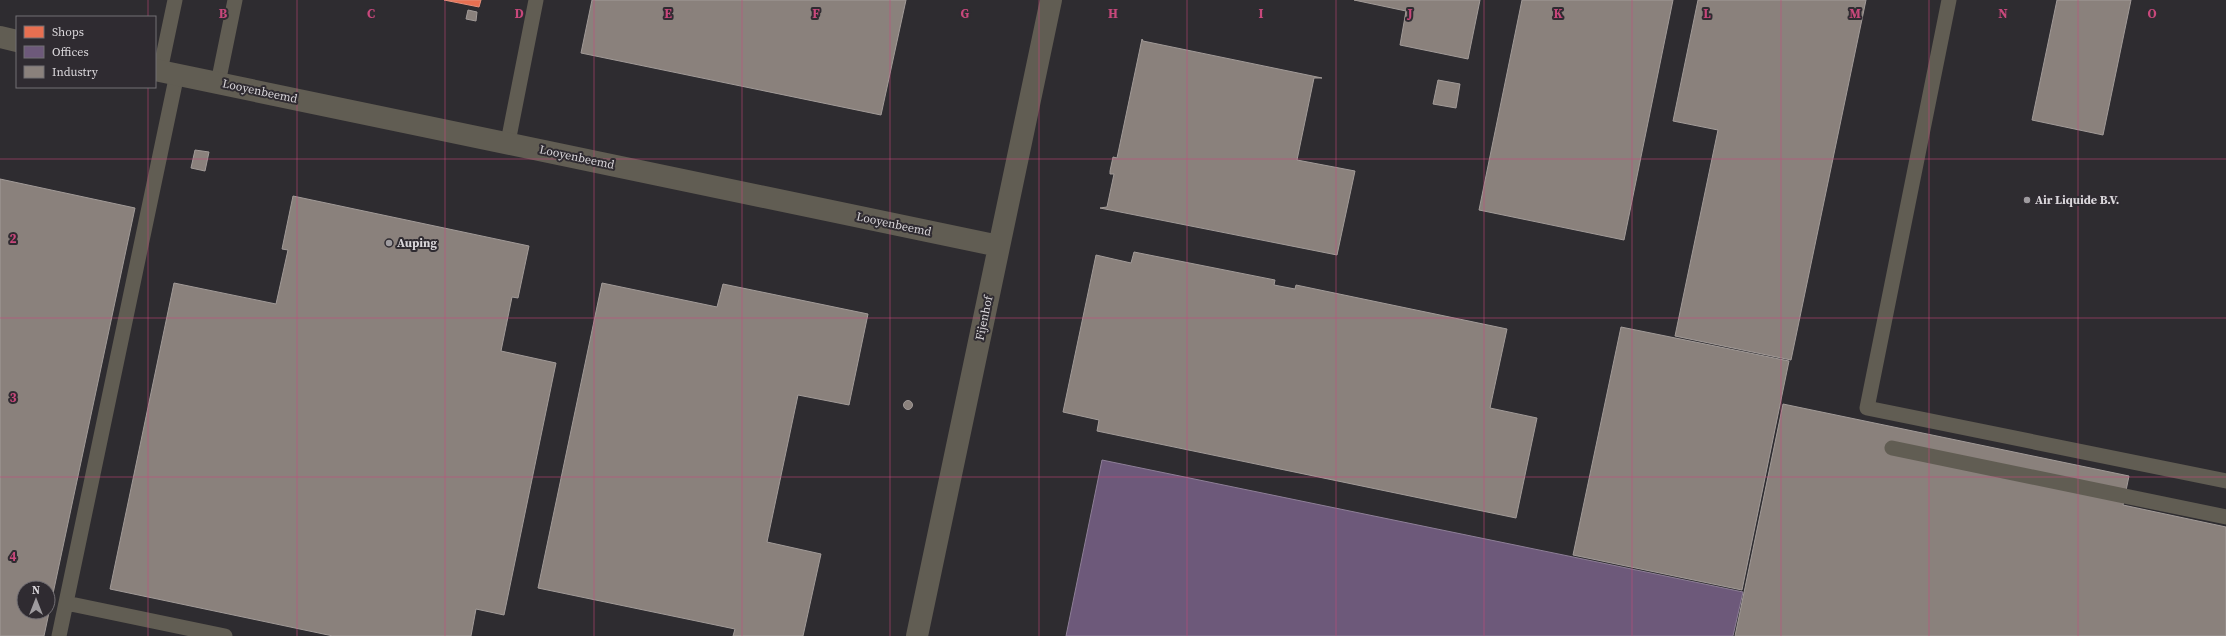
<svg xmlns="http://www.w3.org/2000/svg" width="2226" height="636" font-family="'Source Serif 4',serif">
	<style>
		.shops { fill: #e76f51; stroke: #e38e7a }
		.offices { fill: #6d597a; stroke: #8e7f97 }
		.industry { fill: #8a817c; stroke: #a29b98; fill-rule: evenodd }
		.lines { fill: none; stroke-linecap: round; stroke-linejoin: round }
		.lane { stroke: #615d53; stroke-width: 15 }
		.street { stroke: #615d53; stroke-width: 22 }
		.grid { fill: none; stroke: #c8487b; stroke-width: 1; stroke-opacity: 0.55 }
		.poi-dot { fill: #9e9b9f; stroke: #2f2b31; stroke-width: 1.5 }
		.labels { text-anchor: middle; stroke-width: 4; stroke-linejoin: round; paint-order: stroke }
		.street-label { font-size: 12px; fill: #dad7db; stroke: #2f2b31 }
		.poi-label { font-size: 12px; font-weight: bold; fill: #dad7db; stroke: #2f2b31; text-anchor: start }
		.grid-label { font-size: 13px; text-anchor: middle; font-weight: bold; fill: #c8487b; stroke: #2f2b31; stroke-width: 4; stroke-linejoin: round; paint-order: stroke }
	</style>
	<rect width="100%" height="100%" fill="#2e2c30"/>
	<path class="shops" d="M444,0H481L479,7Z"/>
	<path class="offices" d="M1102,460L1743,592L1733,636H1066Z"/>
	<path class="industry" d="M592,0H906L881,115L581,53Z
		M1354,0H1480L1468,59L1400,45L1406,11Z
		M1522,0H1673L1624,240L1479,210Z
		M1698,0H1866L1791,360L1675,336L1718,130L1673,121Z
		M2057,0H2131L2103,135L2032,120Z
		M468,10L477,12L476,21L466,19Z
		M1142,39L1143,41L1322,78H1314L1297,160L1355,171L1337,255L1100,208L1107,207L1114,174H1110V171L1113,157L1117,158Z
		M1438,80L1460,84L1456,108L1433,104Z
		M195,150L209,152L205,171L191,168Z
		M0,179L135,208L44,636H0ZM24,588H48V612H24Z
		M293,196L529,246L518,298L512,297L501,351L556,363L504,615L476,609L471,636H333L110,589L174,283L276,304L288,250L282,249Z
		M1134,252L1275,280L1274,285L1295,289L1296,285L1507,329L1490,408L1537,418L1516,518L1097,431L1099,420L1063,412L1096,255L1131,263Z
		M602,283L717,307L723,284L868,314L849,405L798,395L767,542L821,554L803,636H733L735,629L538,588Z
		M1621,327L1789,361L1742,590L1573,555Z
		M903.5 405a4.5 4.5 0 1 1 9 0a4.5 4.5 0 1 1-9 0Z
		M1783,404L2129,476L2123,505L2226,527V636H1735Z"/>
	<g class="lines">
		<path class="lane" d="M1949,0L1867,408L2226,481
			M160,71L175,0
			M218,83L235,0
			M508,142L536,0
			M1892,448L2226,517
			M66,603L225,636
			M59,636L177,74"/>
		<path class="street" d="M0,37L17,41
			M155,70L999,246
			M917,636L1051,0"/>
	</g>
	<path class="grid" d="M148,0V17M297,0V636M445,0V636M594,0V636M742,0V636M890,0V636M1039,0V636M1187,0V636M1336,0V636M1484,0V636M1632,0V636M1781,0V636M1929,0V636M2078,0V636M148,87V636M0,159H2226M0,318H2226M0,477H2226"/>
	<g class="poi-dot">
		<circle cx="2027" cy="200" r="4"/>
		<circle cx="389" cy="243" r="4"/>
	</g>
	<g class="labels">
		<g class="street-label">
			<text transform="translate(260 91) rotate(12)" y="4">Looyenbeemd</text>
			<text transform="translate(577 157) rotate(12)" y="4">Looyenbeemd</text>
			<text transform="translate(894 224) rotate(12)" y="4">Looyenbeemd</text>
			<text transform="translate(984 318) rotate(-78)" y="4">Fijenhof</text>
		</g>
		<g class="poi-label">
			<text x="2035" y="204">Air Liquide B.V.</text>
			<text x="397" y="247">Auping</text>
		</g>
	</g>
	<g class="grid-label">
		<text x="223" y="18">B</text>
		<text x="371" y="18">C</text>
		<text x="519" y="18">D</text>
		<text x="668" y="18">E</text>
		<text x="816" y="18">F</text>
		<text x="965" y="18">G</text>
		<text x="1113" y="18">H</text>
		<text x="1261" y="18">I</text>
		<text x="1410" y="18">J</text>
		<text x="1558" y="18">K</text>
		<text x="1707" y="18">L</text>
		<text x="1855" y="18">M</text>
		<text x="2003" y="18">N</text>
		<text x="2152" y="18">O</text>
		<text x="13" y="243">2</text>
		<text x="13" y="402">3</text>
		<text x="13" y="561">4</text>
	</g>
	<rect x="16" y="16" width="140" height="72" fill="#2f2b31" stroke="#737075"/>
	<rect x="24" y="26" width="20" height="12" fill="#e76f51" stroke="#737075"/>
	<text x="52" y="36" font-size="12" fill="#dad7db">Shops</text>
	<rect x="24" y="46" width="20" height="12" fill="#6d597a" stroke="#737075"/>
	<text x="52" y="56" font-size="12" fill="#dad7db">Offices</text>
	<rect x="24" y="66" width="20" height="12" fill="#8a817c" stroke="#737075"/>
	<text x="52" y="76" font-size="12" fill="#dad7db">Industry</text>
	<g transform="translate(36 600)"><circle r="19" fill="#2f2b31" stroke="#737075"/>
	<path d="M0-3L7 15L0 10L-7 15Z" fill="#9e9b9f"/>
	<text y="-6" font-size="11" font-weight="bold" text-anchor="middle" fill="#dad7db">N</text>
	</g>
</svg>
